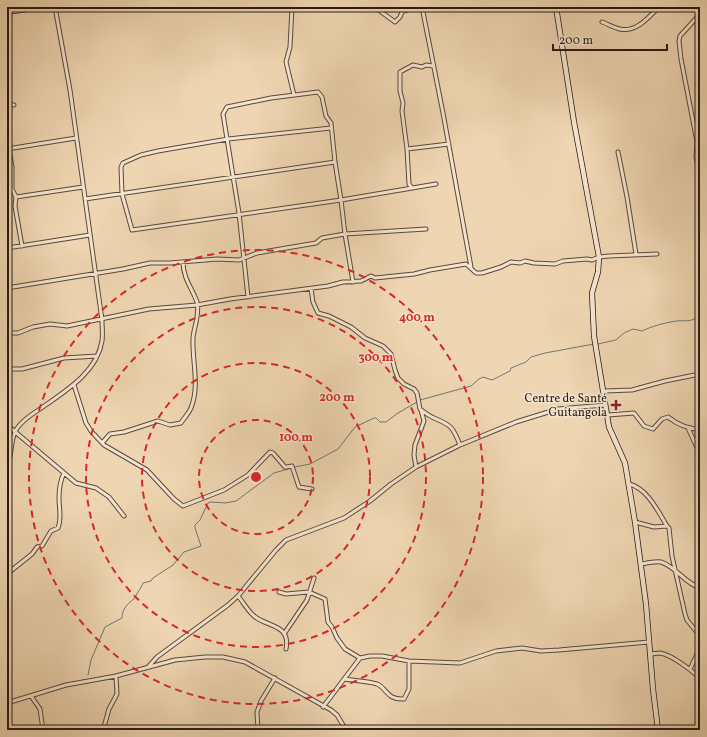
<svg xmlns="http://www.w3.org/2000/svg" width="707" height="737" font-family="Vollkorn,serif">
	<style>
		.lines { fill: none; stroke-linecap: round; stroke-linejoin: round }
		.stream { stroke: #6d7876; stroke-width: 1 }
		.street-casing { stroke: #58493c; stroke-width: 5 }
		.secondary-casing { stroke: #261a15; stroke-width: 6 }
		.street { stroke: #f5e4cd; stroke-width: 3 }
		.secondary { stroke: #f5e4cd; stroke-width: 4.5 }
		.ring { fill: none; stroke: #d62828; stroke-width: 2; stroke-dasharray: 7 5 }
		.poi-dot { fill: #8f2418; stroke: #f5e4cd; stroke-width: 1.5 }
		.labels { text-anchor: middle; stroke-width: 3; stroke-linejoin: round; paint-order: stroke }
		.poi-label { font-size: 12px; fill: #261a15; stroke: #f5e4cd; text-anchor: end }
		.centre { fill: #d62828; stroke: #f5e4cd; stroke-width: 2 }
		.ring-label { font-size: 12px; text-anchor: middle; font-weight: bold; fill: #d62828; stroke: #f5e4cd; stroke-width: 3; stroke-linejoin: round; paint-order: stroke }
	</style>
	<rect width="100%" height="100%" fill="#efd6b2"/>
	<filter id="stains"><feTurbulence type="fractalNoise" baseFrequency=".005" numOctaves="4"/><feColorMatrix values="0 0 0 0 .2 0 0 0 0 .09 0 0 0 0 .02 0 0 0 .5 -.17"/></filter>
	<radialGradient id="worn" r=".72"><stop offset=".6" stop-color="#630" stop-opacity="0"/><stop offset="1" stop-color="#630" stop-opacity=".3"/></radialGradient>
	<g class="lines">
		<path class="stream" d="M598,344L616,340L624,333L633,329L642,331C652,326 664,323 676,321C688,320 688,323 700,316
			M420,400L471,386L479,379L483,377L492,380L510,371L511,368L526,362L531,357L545,353L594,344
			M88,675L91,660L105,627L122,618C122,609 128,603 135,598C137,592 141,589 143,583L151,581L153,578L173,565L184,552L201,546L195,528V525L200,520L208,503L211,502L225,503L236,501L274,473L295,467L310,464L338,449L355,427L374,418H376L380,422H386L398,413L417,402"/>
		<defs>
			<path id="street" d="M292,7L290,47L286,62L294,95
				M365,7L368,8L370,7
				M378,7L380,11L395,22L400,17L402,12L415,7
				M422,7L443,113L471,267
				M700,14L680,36L679,41L681,59L697,142L696,157L700,177
				M602,22C608,24 614,28 620,29C636,33 649,17 659,7
				M7,104L14,105
				M331,128L228,139L158,151L141,155L123,163L121,167L122,194L132,230L341,200L436,184
				M7,149L76,138
				M9,149L12,167V189L16,197L15,206L22,246
				M407,149L449,144
				M618,152L627,197L636,254
				M412,188L409,184L407,149L402,111L403,103L400,91V72L413,65L422,67L426,65L433,66
				M16,197L83,187
				M85,199L335,162
				M7,248L90,235
				M7,288L123,269L150,263H170L217,259L239,260L257,253L316,243L322,238L345,234L426,229
				M311,289L313,302L318,313L329,316L351,327L365,338L383,346L391,354L395,370L398,378L404,384L414,389L417,393L420,409C424,412 429,416 434,418C451,425 453,427 460,445
				M248,297L239,213L223,114L227,107L271,98L318,92L322,97L326,116L331,123L335,162L341,200L345,234L353,282
				M7,333H18L33,327L50,324L67,326L149,309L197,305L230,299L328,286L343,282L361,281L371,276L375,278L414,274L430,270L466,264L476,273H482L501,267L511,262L520,263L525,261L534,263L555,264L563,261L587,259L592,260L599,257L609,256L657,254
				M7,369H22L64,358L97,356
				M74,385L86,423L91,431L104,445L147,470L174,499L183,506L224,490L248,475L270,452L273,453L285,467H287L292,466L299,487L312,489
				M604,391L632,390L665,381L700,374
				M608,415L634,413L644,426L653,429L662,419L668,417C678,425 687,429 700,429
				M7,425L76,483L96,488L109,497L124,516
				M688,428L700,454
				M102,443L110,434L124,432L158,421L170,425L181,423C184,418 189,413 191,408C200,385 192,362 193,338C194,327 200,314 197,302C192,288 183,278 183,262
				M7,467C12,457 10,443 15,432C19,423 32,414 40,409C64,392 97,373 102,341C103,334 102,327 102,320L70,90L55,7
				M416,467L414,455L415,445L424,421L421,410
				M629,484C647,488 658,511 667,526
				M635,522L654,527L667,526L669,528L672,556L685,614L687,620L700,636
				M642,564C647,563 655,561 661,562C675,566 686,584 700,588
				M7,574L32,554L37,547L42,546L51,531L58,528C62,518 59,509 59,498C59,489 60,481 64,473
				M279,592L286,594L309,592L325,599L328,622L332,627L337,638L345,649L360,658
				M238,596C243,602 248,611 254,616C267,627 291,624 286,649
				M284,634L307,600L314,578
				M650,654C653,654 657,653 660,653C672,655 691,670 700,678
				M149,666L157,657L228,605L238,596L276,550L286,540L344,518L370,501L391,484L416,467L460,445L516,422L558,409L605,405
				M690,669L700,648
				M345,679C355,681 367,681 377,684C387,688 386,700 404,699L409,689V661
				M31,696L40,709L43,730
				M7,703L66,685L116,676L175,660L205,657H223L245,662L331,710L337,715L346,730
				M323,707L360,658L370,656H382L409,661L460,663L496,651L522,648L541,651L559,650L649,642
				M104,730V727L109,709L117,694L116,676
				M258,730L257,712L261,701L275,678"/>
			<path id="secondary" d="M556,7L574,122L599,257L598,272L592,293L594,336L609,427L625,463L635,522L646,604L653,689L658,730
				M7,12L40,7"/>
		</defs>
		<use href="#street" class="street-casing"/>
		<use href="#secondary" class="secondary-casing"/>
		<use href="#street" class="street"/>
		<use href="#secondary" class="secondary"/>
	</g>
	<g class="ring">
		<circle cx="256" cy="477" r="57"/>
		<circle cx="256" cy="477" r="114"/>
		<circle cx="256" cy="477" r="170"/>
		<circle cx="256" cy="477" r="227"/>
	</g>
	<path class="poi-dot" d="M614 399h4v4h4v4h-4v4h-4v-4h-4v-4h4z"/>
	<g class="labels">
		<g class="poi-label">
			<text x="607" y="402">Centre de Santé<tspan x="607" dy="14">Guitangola</tspan></text>
		</g>
	</g>
	<circle cx="256" cy="477" r="6" class="centre"/>
	<g class="ring-label">
		<text x="417" y="321">400 m</text>
		<text x="376" y="361">300 m</text>
		<text x="337" y="401">200 m</text>
		<text x="296" y="441">100 m</text>
	</g>
	<rect width="707" height="737" fill="none" stroke="#efd6b2" stroke-width="24"/>
	<rect x="8" y="8" width="691" height="721" fill="none" stroke="#261a15" stroke-width="2"/>
	<rect x="12" y="12" width="683" height="713" fill="none" stroke="#261a15"/>
	<path d="M553 44v6h114v-6" fill="none" stroke="#261a15" stroke-width="2"/>
	<text x="559" y="44" font-size="12" fill="#261a15" stroke="#f5e4cd" stroke-width="3" paint-order="stroke">200 m</text>
	<rect width="100%" height="100%" filter="url(#stains)"/>
	<rect width="100%" height="100%" fill="url(#worn)"/>
</svg>
